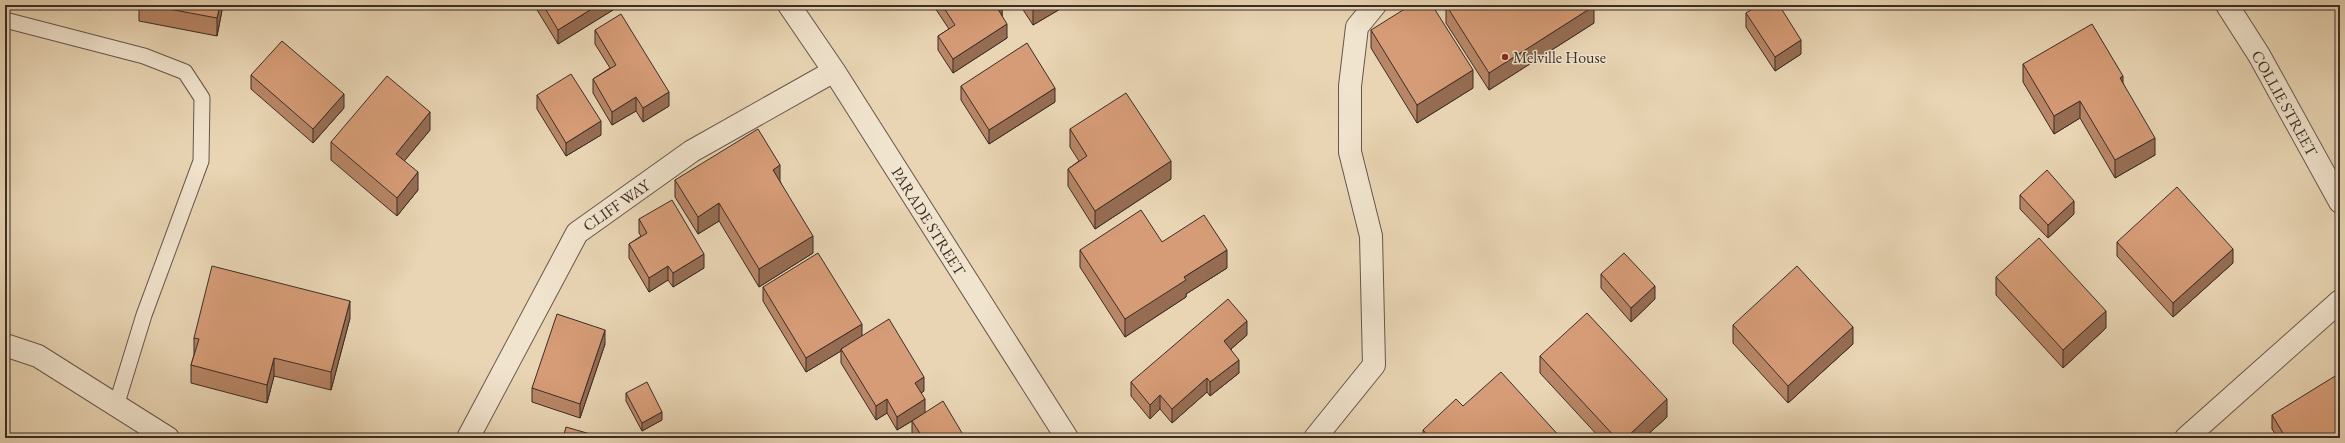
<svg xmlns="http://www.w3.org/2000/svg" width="2345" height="443" font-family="'EB Garamond',serif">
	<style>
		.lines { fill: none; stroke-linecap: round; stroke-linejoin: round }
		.lane-casing { stroke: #66574a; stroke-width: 17 }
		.street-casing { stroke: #66574a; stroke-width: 24 }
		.lane { stroke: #f1e4ce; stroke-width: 15 }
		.street { stroke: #f1e4ce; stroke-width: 22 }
		.wall { fill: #b88666; stroke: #3b2d27 }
		.shaded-wall { fill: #966d53; stroke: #3b2d27 }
		.building { fill: #d69c77; stroke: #3b2d27 }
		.poi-dot { fill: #8f2418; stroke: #f1e4ce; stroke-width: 1.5 }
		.labels { text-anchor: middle; stroke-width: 3; stroke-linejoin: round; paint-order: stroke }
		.poi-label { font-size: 16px; fill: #3b2d27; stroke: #f1e4ce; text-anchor: start }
		.street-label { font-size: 16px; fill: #3b2d27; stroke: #f1e4ce }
	</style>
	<rect width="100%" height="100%" fill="#e9d5b4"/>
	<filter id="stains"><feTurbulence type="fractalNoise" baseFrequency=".005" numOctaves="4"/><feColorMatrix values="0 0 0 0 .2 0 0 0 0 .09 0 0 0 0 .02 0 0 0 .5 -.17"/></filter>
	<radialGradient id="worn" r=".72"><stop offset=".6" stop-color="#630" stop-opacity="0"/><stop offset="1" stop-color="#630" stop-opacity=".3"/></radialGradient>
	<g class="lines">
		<defs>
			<path id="lane" d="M5,20L144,56L185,72L202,98L201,161L144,315L116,406"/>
			<path id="street" d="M789,5L834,71L1067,438
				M2227,5L2259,55L2340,202
				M5,345L38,356L168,438
				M468,438L577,233L692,151L834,71
				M1315,438L1374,365L1371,236L1350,152V86L1357,27L1375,5
				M2186,438L2340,301"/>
		</defs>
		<use href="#lane" class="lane-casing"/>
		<use href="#street" class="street-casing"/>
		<use href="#lane" class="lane"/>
		<use href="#street" class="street"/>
	</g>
	<path class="wall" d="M76,5H102L101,10Z
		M139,5H223L217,36L139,21Z
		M534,5H621L558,44Z
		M933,5H1002V15L1007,38L953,73L938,50V36L949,29Z
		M1020,5H1067L1033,25Z
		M1446,5L1594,23L1489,90L1446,23Z
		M1746,13L1801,54L1775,71L1746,27Z
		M595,30L669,106L643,122L636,111L612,125L593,93V79L610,68L595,44Z
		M1371,30L1473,88L1417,123L1371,48Z
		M2023,64L2123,83L2155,155L2115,178L2080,118L2054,134L2023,82Z
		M251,75L344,108L313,143L251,89Z
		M961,86L1055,102L989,144L961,100Z
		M537,95L601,135L566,156L537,109Z
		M1070,129L1171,179L1095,229L1068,186V169L1079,161L1070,147Z
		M430,130L404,161L418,190L397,216L331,160V142Z
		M675,180L780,181L813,253L759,287L719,221L698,234L675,197Z
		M2020,195L2074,214L2048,238L2020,209Z
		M639,219L704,268L673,287L668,280L649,292L629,258V244L641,236L639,233Z
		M1162,242L1227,268L1186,294V297L1125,337L1080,267V250Z
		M2117,242L2233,263L2173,317L2117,256Z
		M1601,274L1655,299L1631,322L1601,288Z
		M1996,277L2106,328L2063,368L1996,295Z
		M763,287L862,336L924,391L921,393L925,413L965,438H914L912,435V421L897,430L887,413L876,420L841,363V351L806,372L763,301Z
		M350,318L331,390L274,376L267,403L191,383V365L194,355V338Z
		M1733,325L1853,344L1788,403L1733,343Z
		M1247,335L1231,349L1239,373L1210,396L1207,392L1172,423L1160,409L1150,419L1131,396V382Z
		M605,344L580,418L532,402V388Z
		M1540,356L1667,417L1644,438H1600L1540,373Z
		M626,393L662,420L642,431L626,401Z
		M1463,406L1561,438H1423V430Z
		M2272,415L2340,438H2278L2272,429Z"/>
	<path class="shaded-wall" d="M220,5H223L217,36V18Z
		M598,5H621L558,44V30Z
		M997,5H1002V16L996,6Z
		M1037,5H1067L1033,25V8Z
		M1594,6V23L1489,90V73Z
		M1007,24V38L953,73V59Z
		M1801,40V54L1775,71V57Z
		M1473,70V88L1417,123V105Z
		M2123,76V93L2120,78Z
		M1055,88V102L989,144V130Z
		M669,92V106L643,122V108Z
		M344,94V108L313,143V129Z
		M636,97V111L612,125V112Z
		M2080,101V118L2054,134V116Z
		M430,112V130L396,171V154Z
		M601,121V135L566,156V143Z
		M2155,138V155L2115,178V160Z
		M1171,161V179L1095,229V211Z
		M780,165V183L773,170Z
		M418,172V190L397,216V198Z
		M2074,201V214L2048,238V225Z
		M719,203V221L698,234V217Z
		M813,236V253L759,287V269Z
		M2233,249V263L2173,317V303Z
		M1227,250V268L1186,294V297L1125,337V319L1184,277Z
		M704,254V268L673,287V273Z
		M668,266V280L649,292V278Z
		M1655,286V299L1631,322V308Z
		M350,301V318L331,390V372Z
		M2106,311V328L2063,368V350Z
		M1247,321V335L1224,355V341Z
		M862,324V338L841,349V351L806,372V358Z
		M1853,327V344L1788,403V386Z
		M605,330V344L580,418V404Z
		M274,358V376L267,403V385Z
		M1239,360V373L1210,396V382Z
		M924,377V391L915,397V383Z
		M1207,378V392L1172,423V409Z
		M1160,395V409L1150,419V405Z
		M887,399V413L876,420V406Z
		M925,399V413L897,430V417Z
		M1667,399V417L1644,438H1626Z
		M662,412V420L642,431V423Z"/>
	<path class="building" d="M147,5H220L217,18Z
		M543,5H598L558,30Z
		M942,5H997L996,6L1007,24L953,59L938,36L955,25Z
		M1031,5H1037L1033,8Z
		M1411,5H1432L1473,70L1417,105L1371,30Z
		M1446,5H1594V6L1489,73Z
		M1759,5H1779L1801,40L1775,57L1746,13Z
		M621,14L669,92L643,108L636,97L612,112L593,79L616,65L595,30Z
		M2092,24L2123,76L2120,78L2155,138L2115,160L2080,101L2054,116L2023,64Z
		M282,41L344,94L313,129L251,75Z
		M1027,43L1055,88L989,130L961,86Z
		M571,74L601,121L566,143L537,95Z
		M387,76L430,112L396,154L418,172L397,198L331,142Z
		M1126,93L1171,161L1095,211L1068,169L1087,156L1070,129Z
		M758,129L780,165L773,170L813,236L759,269L719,203L698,217L675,180Z
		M2047,170L2074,201L2048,225L2020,195Z
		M2177,187L2233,249L2173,303L2117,242Z
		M672,200L704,254L673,273L668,266L649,278L629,244L647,233L639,219Z
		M1141,210L1162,242L1204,215L1227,250L1184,277L1186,280L1125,319L1080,250Z
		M2039,238L2106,311L2063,350L1996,277Z
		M818,253L862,324L806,358L763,287Z
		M1624,253L1655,286L1631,308L1601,274Z
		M212,266L350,301L331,372L274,358L267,385L191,365L199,339L194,338Z
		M1797,266L1853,327L1788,386L1733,325Z
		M1228,299L1247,321L1224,341L1239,360L1210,382L1207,378L1172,409L1160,395L1150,405L1131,382Z
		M1587,313L1667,399L1626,438H1616L1540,356Z
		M557,314L605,330L580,404L532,388Z
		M889,319L924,377L915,383L925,399L897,417L887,399L876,406L841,349Z
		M1501,372L1561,438H1430L1423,430L1456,399L1463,406Z
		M2340,373V438H2286L2272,415Z
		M647,382L662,412L642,423L626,393Z
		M943,401L965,438H923L912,421Z
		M566,427L604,438H563Z"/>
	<circle class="poi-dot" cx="1505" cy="57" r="4"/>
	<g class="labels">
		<g class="poi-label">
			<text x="1513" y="63">Melville House</text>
		</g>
		<g class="street-label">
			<text transform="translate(2285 103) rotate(61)" y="6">COLLIE STREET</text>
			<text transform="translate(616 205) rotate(-35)" y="6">CLIFF WAY</text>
			<text transform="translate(929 221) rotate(58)" y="6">PARADE STREET</text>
		</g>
	</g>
	<rect width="2345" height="443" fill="none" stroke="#e9d5b4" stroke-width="20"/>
	<rect x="6" y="6" width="2333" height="431" fill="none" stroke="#3b2d27" stroke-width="2"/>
	<rect x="10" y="10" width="2325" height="423" fill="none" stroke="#3b2d27"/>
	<rect width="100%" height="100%" filter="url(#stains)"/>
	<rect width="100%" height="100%" fill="url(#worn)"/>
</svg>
